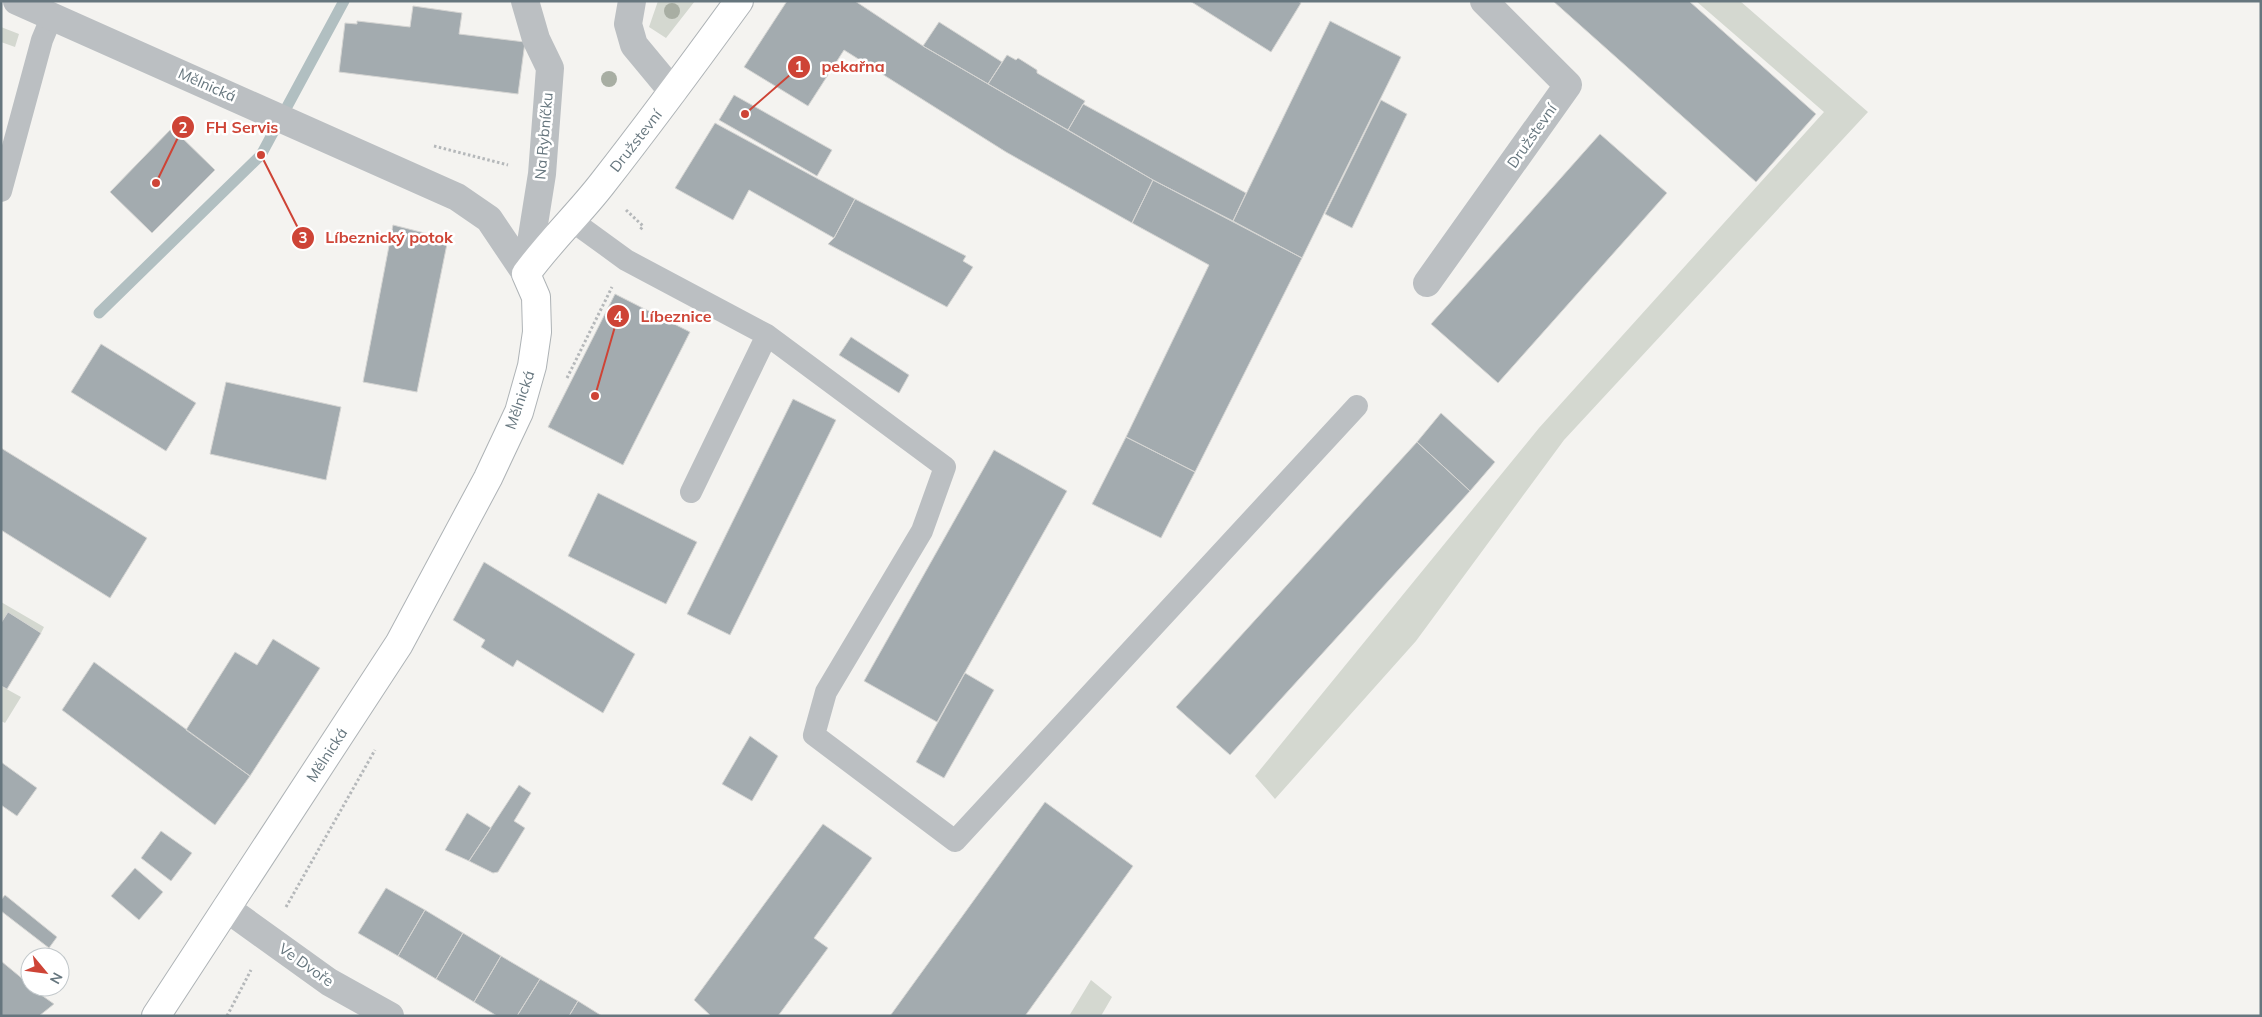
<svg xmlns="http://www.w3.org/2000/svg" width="2262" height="1017" font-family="Mulish,sans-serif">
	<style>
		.green { fill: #d4d8d0 }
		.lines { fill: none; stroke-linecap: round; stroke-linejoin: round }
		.stream { stroke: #b1bfc1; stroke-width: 11 }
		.building { fill: #a3abaf; stroke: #d5d5d3 }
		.secondary-casing { stroke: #aeb3b6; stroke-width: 30 }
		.path { stroke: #b5b8ba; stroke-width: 3; stroke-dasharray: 2.5 2.5; stroke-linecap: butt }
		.lane { stroke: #bbbfc2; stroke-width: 22 }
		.street { stroke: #bbbfc2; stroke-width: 28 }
		.secondary { stroke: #fff; stroke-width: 28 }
		.tree { fill: #a8aea3 }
		.labels { text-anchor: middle; stroke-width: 5; stroke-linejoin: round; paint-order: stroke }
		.street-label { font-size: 15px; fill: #66767e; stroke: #fff }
		.leader { fill: none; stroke: #ce4436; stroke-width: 2 }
		.callout-dot { fill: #ce4436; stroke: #fff; stroke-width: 2 }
		.mark-label { font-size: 15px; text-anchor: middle; font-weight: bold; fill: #fff }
		.callout-label { font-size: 16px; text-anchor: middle; font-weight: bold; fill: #ce4436; stroke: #fff; stroke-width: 5; stroke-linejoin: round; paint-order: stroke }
	</style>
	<rect width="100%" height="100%" fill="#f4f3f0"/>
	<path class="green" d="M658,1H695L666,38L649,27Z
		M1696,1H1740L1868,112L1564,440L1416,641L1275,799L1255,776L1539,428L1824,112Z
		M1,27L19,34L15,47L1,42Z
		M1,602L44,627L41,633L8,612L1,623Z
		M1,686L21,697L5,723L1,721Z
		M1091,980L1112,997L1101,1016H1069Z"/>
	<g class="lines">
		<path class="stream" d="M99,313L261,155L344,1"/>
	</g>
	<path class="building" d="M787,1H855L923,46L1153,180L1132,223L1006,152L844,50L808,106L744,67Z
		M1190,1H1298L1301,3L1271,52Z
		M1553,1H1689L1816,114L1756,182Z
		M413,6L462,13L459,34L525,42L518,94L339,72L345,23L357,24V21L410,27Z
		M1330,21L1401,57L1302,258L1233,221Z
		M939,22L1002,62L988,84L923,46Z
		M1007,55L1016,60L1018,58L1037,70V73L1085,101L1068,130L988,84Z
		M734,95L832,150L817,176L719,120Z
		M1381,100L1407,114L1352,228L1325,214Z
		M1083,104L1246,193L1233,221L1153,180L1068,130Z
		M715,123L855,199L834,238L749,190L733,220L675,188Z
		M172,128L215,170L152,233L110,192Z
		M1600,134L1667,193L1498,383L1431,324Z
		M1153,180L1302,258L1195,472L1126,437L1209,265L1132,223Z
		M855,199L966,256L963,261L973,267L947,307L828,244L834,238Z
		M393,225L448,239L417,392L363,382Z
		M615,294L690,332L623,465L548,427Z
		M851,337L909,375L899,393L839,355Z
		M101,344L196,403L166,451L71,392Z
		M226,382L341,407L326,480L210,454Z
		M793,399L836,420L730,635L687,614Z
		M1441,413L1495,462L1470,491L1417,442Z
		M1126,437L1195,472L1161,538L1092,504Z
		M1417,442L1470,491L1230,755L1176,707Z
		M1,448L147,538L110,598L1,530Z
		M994,450L1067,491L937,722L864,681Z
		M598,493L697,542L666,604L568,556Z
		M484,562L635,654L603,713L517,660L513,667L481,647L485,640L453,620Z
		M8,612L41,633L7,689L1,686V623Z
		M273,639L320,668L250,776L186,730L235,652L257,665Z
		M94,662L250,776L215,825L62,710Z
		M965,673L994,690L944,778L916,762Z
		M750,736L778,756L752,801L722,784Z
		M1,762L37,788L17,816L1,805Z
		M519,785L531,793L514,821L525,828L498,872L493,873L469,861Z
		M1045,802L1133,866L1025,1016H890Z
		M467,813L491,828L469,861L445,850Z
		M823,824L872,858L814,938L828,948L778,1016H711L694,1000Z
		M161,831L192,853L171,881L141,858Z
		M135,868L163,892L139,920L111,896Z
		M386,888L425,910L398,956L358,933Z
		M5,895L57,937L49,948L1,911V900Z
		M425,910L463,933L436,979L398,956Z
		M463,933L501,956L474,1002L436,979Z
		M501,956L540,979L517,1016H497L474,1002Z
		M1,961L30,985V987L54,1004L39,1016H1Z
		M540,979L578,1001L569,1016H517Z
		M578,1001L602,1016H569Z"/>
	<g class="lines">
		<defs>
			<path id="secondary" d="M156,1016L399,644L488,478L519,412L532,366L537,332L536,297L526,274C549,242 578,215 602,184C649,124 694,63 739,1"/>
		</defs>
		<use href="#secondary" class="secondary-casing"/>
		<path class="path" d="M434,146L508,165
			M626,210L643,226L640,230
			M567,378L612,287
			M286,907L375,750
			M227,1016L251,970"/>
		<path class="lane" d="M1,191L42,40L52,16
			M571,220L626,260L767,335L945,467L922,531L826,692L814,735L955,841L1357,406
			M691,492L767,335"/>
		<path class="street" d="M17,1L457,197L489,219L526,274
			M525,1L536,39L550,68L542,174L526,274
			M632,1L628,24L634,45L673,92
			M1427,283L1568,85L1484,1
			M226,908L329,982L390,1016"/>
		<use href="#secondary" class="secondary"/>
	</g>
	<g class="tree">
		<circle cx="672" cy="11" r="8"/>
		<circle cx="609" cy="79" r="8"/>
	</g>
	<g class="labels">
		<g class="street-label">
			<text transform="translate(207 85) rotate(24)" y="5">Mělnická</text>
			<text transform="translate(544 136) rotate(-85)" y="5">Na Rybníčku</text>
			<text transform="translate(1532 136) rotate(-55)" y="5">Družstevní</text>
			<text transform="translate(636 141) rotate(-52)" y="5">Družstevní</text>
			<text transform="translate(520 400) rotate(-71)" y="5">Mělnická</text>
			<text transform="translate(327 755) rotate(-57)" y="5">Mělnická</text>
			<text transform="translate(306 965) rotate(35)" y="5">Ve Dvoře</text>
		</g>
	</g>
	<path class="leader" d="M745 114L799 67M156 183L183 127M261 155L303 238M595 396L618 316"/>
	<g class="callout-dot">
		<circle cx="745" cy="114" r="5"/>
		<circle cx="156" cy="183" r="5"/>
		<circle cx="261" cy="155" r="5"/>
		<circle cx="595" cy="396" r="5"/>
		<circle cx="799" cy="67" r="12"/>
		<circle cx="183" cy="127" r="12"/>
		<circle cx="303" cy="238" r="12"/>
		<circle cx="618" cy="316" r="12"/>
	</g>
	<g class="mark-label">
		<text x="799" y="72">1</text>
		<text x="183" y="133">2</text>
		<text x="303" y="243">3</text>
		<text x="618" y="322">4</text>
	</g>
	<g class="callout-label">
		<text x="853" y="72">pekařna</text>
		<text x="242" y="133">FH Servis</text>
		<text x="389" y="243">Líbeznický potok</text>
		<text x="676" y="322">Líbeznice</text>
	</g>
	<rect width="2262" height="1017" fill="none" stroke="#66767e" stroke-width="5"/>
	<g transform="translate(45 972) rotate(119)"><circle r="24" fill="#ffffff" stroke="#c2c8cb"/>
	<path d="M0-4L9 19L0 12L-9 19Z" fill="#ce4436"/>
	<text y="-8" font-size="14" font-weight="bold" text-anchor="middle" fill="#66767e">N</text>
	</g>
</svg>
